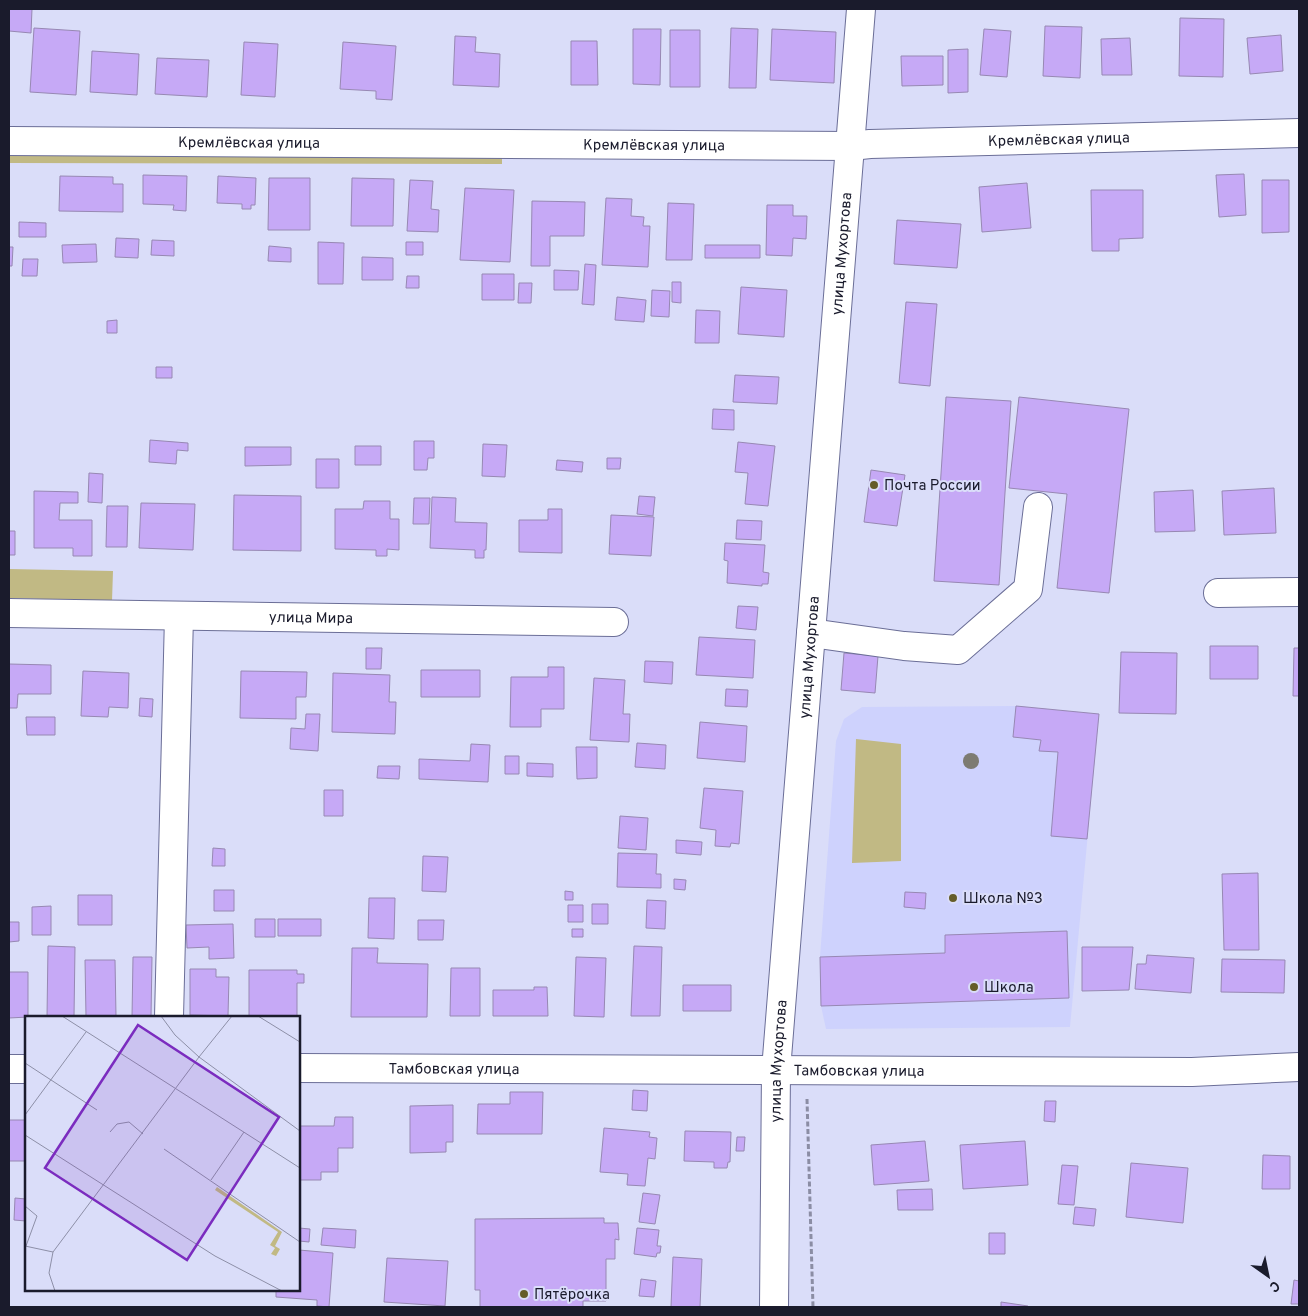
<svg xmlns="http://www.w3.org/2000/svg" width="1308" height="1316" font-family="Overpass,sans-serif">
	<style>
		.built { fill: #ced2fd }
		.green { fill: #c1b984 }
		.building { fill: #c6a9f6; stroke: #9788b3 }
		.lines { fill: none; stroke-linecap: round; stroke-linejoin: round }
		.minor-casing { stroke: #6b6e97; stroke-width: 30 }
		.path { stroke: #8b8da4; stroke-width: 3; stroke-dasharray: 5 2.5; stroke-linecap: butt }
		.minor { stroke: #fff; stroke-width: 28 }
		.tree { fill: #7d7b72 }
		.poi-dot { fill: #655d29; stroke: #daddf9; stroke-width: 2 }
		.labels { text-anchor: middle; stroke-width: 4; stroke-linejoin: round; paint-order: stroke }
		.street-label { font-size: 15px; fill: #1a1b2c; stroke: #daddf9 }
		.poi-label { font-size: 15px; fill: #1a1b2c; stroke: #daddf9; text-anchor: start }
		.inset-road { fill: none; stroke: #8d8fa7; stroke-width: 1 }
		.view { fill: #7b2cbf; fill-opacity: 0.15; stroke: #7b2cbf; stroke-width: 2.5 }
		.inset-edge { fill: none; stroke: #1a1b2c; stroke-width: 2.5 }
	</style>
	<rect width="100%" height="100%" fill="#daddf9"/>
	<path class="built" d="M1016,706L1099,714L1070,1027L826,1029L821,1006L820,957L836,741L844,719L862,707Z"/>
	<path class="green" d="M9,150L502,157V164L9,163Z
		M9,569L113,571L112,601L9,598Z
		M856,739L901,744V861L852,863Z"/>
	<path class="building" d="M9,9H32L31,33L9,31Z
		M1180,18L1224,19L1223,77L1179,76Z
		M1045,26L1082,27L1080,78L1043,76Z
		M34,28L80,31L76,95L30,92Z
		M731,28L758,29L756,88H729Z
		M633,29H661L660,85L633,84Z
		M772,29L836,32L834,83L770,80Z
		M984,29L1011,31L1007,77L980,75Z
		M670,30H700V87H670Z
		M1281,35L1283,71L1250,74L1247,38Z
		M455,36L476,37L475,52L500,54L499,87L453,85Z
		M1130,38L1132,75H1102L1101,39Z
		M571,41H597L598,85H571Z
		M244,42L278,44L275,97L241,95Z
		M343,42L396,46L392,100L376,99V91L340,89Z
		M968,49V92L948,93V50Z
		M92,51L139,54L137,95L90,92Z
		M901,56H943V85L902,86Z
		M157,58L209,60L207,97L155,94Z
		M1244,174L1246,215L1219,217L1216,175Z
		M143,175L187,176L186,211L173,210L174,205L143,204Z
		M60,176L113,177V184H123V212L59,211Z
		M218,176L256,178L255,205H251V209H242V204L217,203Z
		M269,178H310V230H268Z
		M352,178L394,179L393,226H351Z
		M410,180L433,181L431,209L439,210L438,232L407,231Z
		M1262,180H1289V232L1262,233Z
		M1027,183L1031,228L982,232L979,187Z
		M465,188L514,190L510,262L460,260Z
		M1091,190H1143V238L1119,239V251H1092Z
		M606,198L632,199L631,216L644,217L643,226H650L648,267L602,265Z
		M532,201L585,202L584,236H550V266H531Z
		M668,203L694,204L692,260H666Z
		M767,205H793V216H807L806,239L793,238L792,256L766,255Z
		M897,220L961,224L957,268L894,264Z
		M19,222L46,223V237H19Z
		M116,238L139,239L138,258L115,257Z
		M152,240L174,241V256L151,255Z
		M318,242L344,243L343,284H318Z
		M406,242H423V255H406Z
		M96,244L97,262L63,263L62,245Z
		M705,245H760V258H705Z
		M269,246L291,248V262L268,261Z
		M9,247H13L12,266H9Z
		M362,257L393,258V280H362Z
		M23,259H38L37,276H22Z
		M585,264L596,265L594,305L582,304Z
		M554,270L579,271L578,290H554Z
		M482,274H514V300H482Z
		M407,276H419V288H406Z
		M672,282H681V303L672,302Z
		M519,283H532L531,303H518Z
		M741,287L787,290L784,337L738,334Z
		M652,290L670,291L669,317L651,316Z
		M617,297L646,300L644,322L615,320Z
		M906,302L937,304L930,386L899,383Z
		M696,310L720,311L719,343H695Z
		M117,320V333H107V321Z
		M156,367H172V378H156Z
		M735,375L779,377L777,404L733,402Z
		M946,397L1011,401L999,585L934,581Z
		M1019,397L1129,409L1109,593L1057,588L1067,494L1009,488Z
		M713,409L734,410V430L712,429Z
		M150,440L188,443V451L177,450L176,464L149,462Z
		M414,441H434V458H428L427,470H414Z
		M738,442L775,446L768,506L745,504L748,473L735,472Z
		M483,444L507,445L505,477L482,476Z
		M355,446H381V465H355Z
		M245,447H291V465L245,466Z
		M607,458H621L620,469H607Z
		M316,459H339V488H316Z
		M557,460L583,462L582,472L556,470Z
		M871,470L905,475L897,526L864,522Z
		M89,473L103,474L102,503L88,502Z
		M1274,488L1276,533L1224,535L1222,491Z
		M1193,490L1195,531L1155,532L1154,492Z
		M34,491L78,492V503H60L59,520H92V556H73V548H34Z
		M234,495L301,496V551L233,550Z
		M639,496L655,497L653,516L637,514Z
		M432,497L456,498L455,522L487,523L486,550H484V558H475V550L430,548Z
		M414,498H430L429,524H413Z
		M364,501H390V519H399V550L387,549V556H376V550L335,549V509H363Z
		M141,503L195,504L193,550L139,548Z
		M107,506H128L127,547H106Z
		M548,509H562V553L519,552V520H548Z
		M611,515L654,517L651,556L609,554Z
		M737,520L762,521L761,540L736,539Z
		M9,531H15V555H9Z
		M725,543L765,545L763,572L769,573L768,584H762V586L727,583L728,561L724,560Z
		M738,606L758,607L756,630L736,628Z
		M699,637L755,640L753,678L696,675Z
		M1210,646H1258V679H1210Z
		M366,648H382L381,669H366Z
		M1294,648H1299V696H1293Z
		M1121,652L1177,653L1176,714L1119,713Z
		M844,653L878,656L875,693L841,690Z
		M645,661L673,662L672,684L644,682Z
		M9,664L51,665V694H18L17,708H9Z
		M548,667H564V709H541V727H510L511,677H548Z
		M421,670H480V697H421Z
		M83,671L129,673L128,708L109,707L108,717L81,716Z
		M241,671L307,672L306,697H296V719L240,718Z
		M333,673L390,675L389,702H396L395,734L332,732Z
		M594,678L625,680L623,714H630L629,742L590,740Z
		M726,689L748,690L747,707L725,706Z
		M140,698L153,699L152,717L139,716Z
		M1016,706L1099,714L1087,839L1051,836L1058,752L1039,751L1041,740L1013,737Z
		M306,714H320L318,751L290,749L291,728L305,729Z
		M26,717H55V735H27Z
		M700,722L747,726L745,762L697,758Z
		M637,743L666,745L665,769L635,767Z
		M471,744L490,745L488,782L419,779V759L470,761Z
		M576,747H597V778L577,779Z
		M505,756H519V774H505Z
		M527,763L553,764V777L527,776Z
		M378,766H400L399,779L377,778Z
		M704,788L743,791L739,844L731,843L730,847L715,846L716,830L700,828Z
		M324,790H343V816H324Z
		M620,816L648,818L646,850L618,848Z
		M676,840L702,842L701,855L676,853Z
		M213,848L225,849V866H212Z
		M618,853L657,854L656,874H661V888L617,887Z
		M423,856L448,857L446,892L422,891Z
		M1258,873L1259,950H1224L1222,874Z
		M674,879L686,880L685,890L674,889Z
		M214,890H234V911H214Z
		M565,891L573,892V900H565Z
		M905,892L926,893L925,909L904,907Z
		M78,895H112V925H78Z
		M369,898H395L394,939L368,938Z
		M647,900L666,901L665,929L646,928Z
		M592,904H608V924H592Z
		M568,905H583V922H568Z
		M51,906V935H32V907Z
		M255,919H275V937H255Z
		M278,919H321V936H278Z
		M418,920H444L443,940H418Z
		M9,922H19V941L9,942Z
		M233,924L234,958L209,959V947L187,948L186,925Z
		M572,929H583V937H572Z
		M1067,931L1069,998L821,1006L820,957L945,953V935Z
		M48,946L75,947L74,1017H47Z
		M634,946L662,947L660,1016H631Z
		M1082,947H1133L1129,990L1082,991Z
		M352,948H378L377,963L428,964L427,1017H351Z
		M1147,955L1194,958L1191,993L1135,989L1137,964H1146Z
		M133,957H152L151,1017H132Z
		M576,957L606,958L604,1017L574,1016Z
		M1222,959L1285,960L1284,993L1221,992Z
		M85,960H115L116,1016L86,1017Z
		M451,968H480V1016H450Z
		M190,969H216V977H229L228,1016L190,1015Z
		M249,970H297V974H304V983H297V1017H249Z
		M9,972H28V1017L9,1018Z
		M683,985H731V1011H683Z
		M534,987H547L548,1016H493V990H534Z
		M633,1090L648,1091L647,1111L632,1110Z
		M510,1092H543L542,1134H477L478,1104H510Z
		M1045,1101H1056L1055,1122L1044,1121Z
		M453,1105V1142H446V1152L410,1153V1106Z
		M335,1117H353V1148H338V1172H321V1180H299V1126H334Z
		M9,1120H26V1161H9Z
		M604,1128L650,1132L649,1137L657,1138L655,1159L648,1158L645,1186L627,1185L628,1174L600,1172Z
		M685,1131L731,1132L730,1162H728L727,1168H714V1162L684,1161Z
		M737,1137H745L744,1151H736Z
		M925,1141L929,1181L874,1185L871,1145Z
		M1025,1141L1028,1185L963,1189L960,1145Z
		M1263,1155L1290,1156V1189H1262Z
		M1131,1163L1188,1168L1183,1223L1126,1217Z
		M1062,1165L1078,1166L1074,1205L1058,1204Z
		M932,1189L933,1210H898L897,1190Z
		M643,1193L660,1195L655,1224L639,1222Z
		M15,1198L26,1199V1221L14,1220Z
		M1075,1207L1096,1209L1094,1226L1073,1224Z
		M604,1218V1223H618L619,1240L615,1239V1259H606V1301H583V1307H480V1290H475V1219Z
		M299,1228L310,1229L309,1242L299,1241Z
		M323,1228L356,1230L355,1248L321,1245Z
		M637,1228L659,1230L657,1246H661L660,1253H657L656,1257L634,1254Z
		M989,1233H1005V1254H989Z
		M299,1250L333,1253L329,1307L317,1306V1300L276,1297V1290H299Z
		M673,1257L702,1259L700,1307H671Z
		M387,1258L448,1261L445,1306L384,1302Z
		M641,1279L656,1281L654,1297L639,1296Z
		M1294,1280L1299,1281V1304H1291Z
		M1001,1302L1028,1306V1307H1001Z"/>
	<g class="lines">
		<defs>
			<g id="minor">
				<path id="s1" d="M9,141L851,146L870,144L1299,133"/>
				<path d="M1218,593L1299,592"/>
				<path id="s2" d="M9,613L614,622"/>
				<path d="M811,633L904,646L958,650L1028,589L1038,507"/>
				<path d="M169,1017L179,616"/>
				<path id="s3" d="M299,1068L1192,1072L1299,1067"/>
				<path d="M9,1069H26"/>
				<path id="s4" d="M774,1307L776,1070L861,9"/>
			</g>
		</defs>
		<use href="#minor" class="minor-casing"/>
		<path class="path" d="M807,1099L813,1307"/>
		<use href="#minor" class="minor"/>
	</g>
	<circle class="tree" cx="971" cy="761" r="8"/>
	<g class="poi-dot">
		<circle cx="874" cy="485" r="5"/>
		<circle cx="953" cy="898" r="5"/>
		<circle cx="974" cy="987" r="5"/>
		<circle cx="524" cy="1294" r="5"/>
	</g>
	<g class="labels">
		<g class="street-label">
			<text dy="5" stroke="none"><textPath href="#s1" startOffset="1050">Кремлёвская улица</textPath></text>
			<text dy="5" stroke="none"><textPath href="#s1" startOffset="240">Кремлёвская улица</textPath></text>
			<text dy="5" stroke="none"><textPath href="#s1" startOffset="645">Кремлёвская улица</textPath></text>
			<text dy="5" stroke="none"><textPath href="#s4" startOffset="1056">улица Мухортова</textPath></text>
			<text dy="5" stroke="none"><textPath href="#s2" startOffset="302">улица Мира</textPath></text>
			<text dy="5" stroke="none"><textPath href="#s4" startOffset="651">улица Мухортова</textPath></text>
			<text dy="5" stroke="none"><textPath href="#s4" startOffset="246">улица Мухортова</textPath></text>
			<text dy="5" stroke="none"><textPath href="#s3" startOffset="155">Тамбовская улица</textPath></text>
			<text dy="5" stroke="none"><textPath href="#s3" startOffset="560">Тамбовская улица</textPath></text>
		</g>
		<g class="poi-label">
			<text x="884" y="490">Почта России</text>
			<text x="963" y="903">Школа №3</text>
			<text x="984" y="992">Школа</text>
			<text x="534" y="1299">Пятёрочка</text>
		</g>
	</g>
	<g transform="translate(25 1016)">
		<rect width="275" height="275" fill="#daddf9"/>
		<path d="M192,171L257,216L250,230L255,233L251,240L246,238L250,232L245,229L253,216L190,174Z" fill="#c1b984"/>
		<path class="inset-road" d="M37,0L275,152M207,0L174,41L275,115M233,0L275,26M0,47L72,94M0,99L61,16M85,116L92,108L104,106L118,118M0,119L190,240L257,275M139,133L275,226M186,164L219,116M0,190L12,200L1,230M0,230L28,236M30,275L24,257L28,236L174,41L150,19L136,0"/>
		<path class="view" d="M113,9L254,101L162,244L20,152Z"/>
		<rect width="275" height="275" class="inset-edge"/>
	</g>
	<rect width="1308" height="1316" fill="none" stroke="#1a1b2c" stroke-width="20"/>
	<g transform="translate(1268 1276) rotate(147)" stroke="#daddf9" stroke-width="4" paint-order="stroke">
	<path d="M0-4L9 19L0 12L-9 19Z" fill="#1a1b2c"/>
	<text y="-8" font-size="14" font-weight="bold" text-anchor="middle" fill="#1a1b2c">С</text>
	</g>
</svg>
